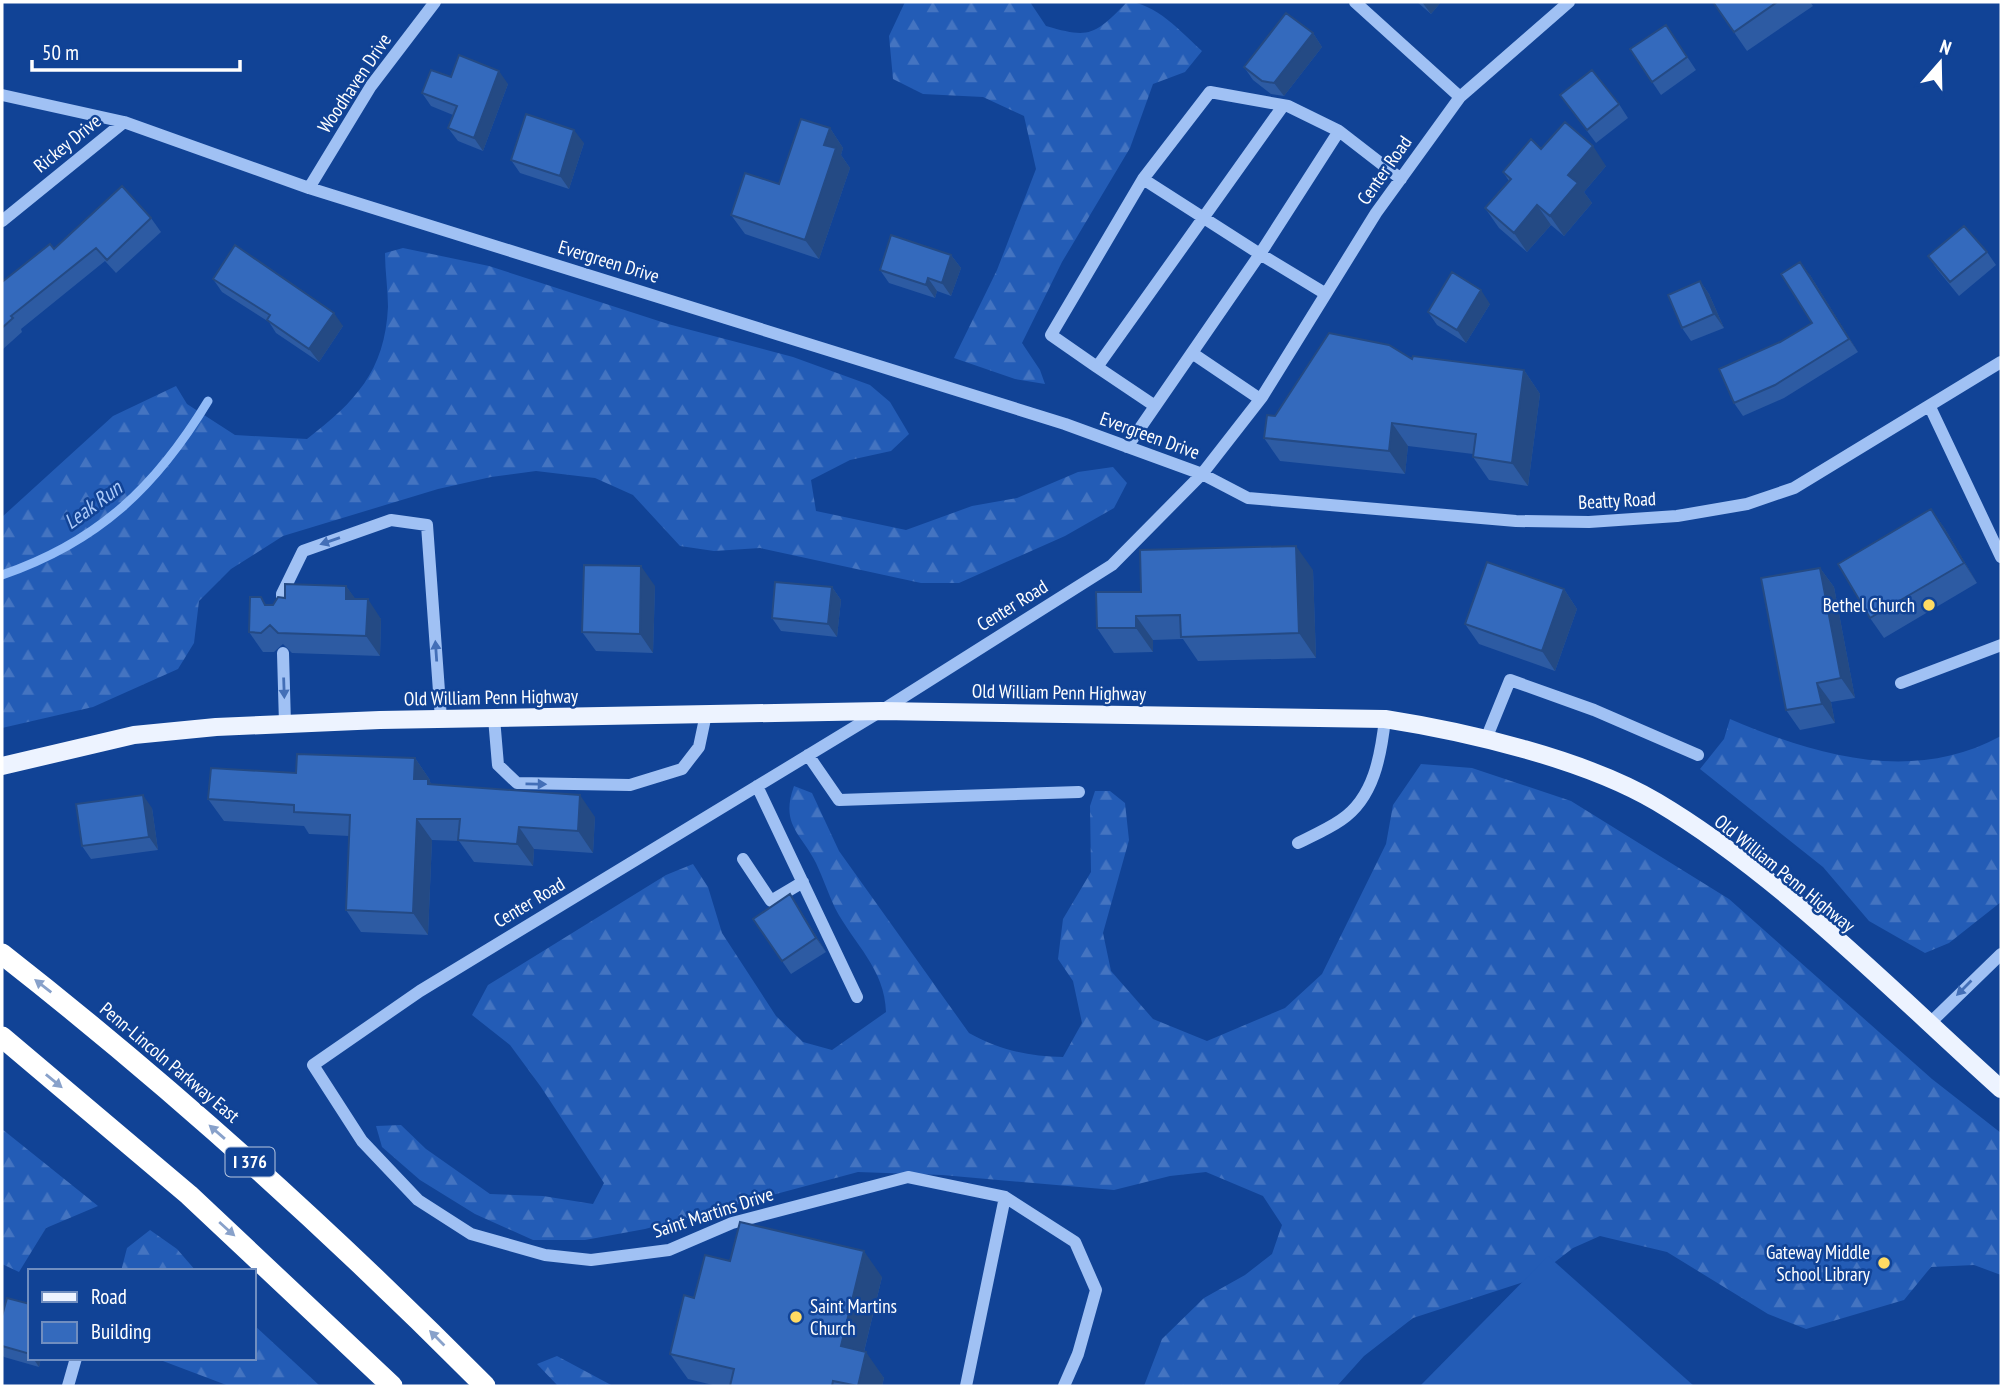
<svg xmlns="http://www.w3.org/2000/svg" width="2003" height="1388" font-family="'PT Sans Narrow',sans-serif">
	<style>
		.forest { fill: url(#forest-firs) }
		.pitch { fill: #235cb6 }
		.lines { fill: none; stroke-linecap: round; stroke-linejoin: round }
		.stream { stroke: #92bbf7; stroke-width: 9 }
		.minor { stroke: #a0c1f4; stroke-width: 12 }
		.major { stroke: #edf3ff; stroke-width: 18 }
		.highway { stroke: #fff; stroke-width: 21 }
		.wall { fill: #2d5ba3 }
		.shaded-wall { fill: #244a84 }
		.building { fill: #346abd; stroke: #244a84; stroke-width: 2 }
		.oneway { fill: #436fb7 }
		.oneway2 { fill: #88a1ca }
		.poi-dot { fill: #ffdb63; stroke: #114396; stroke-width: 2.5 }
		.labels { text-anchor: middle; stroke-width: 5; stroke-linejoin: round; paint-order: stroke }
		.shield { fill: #114396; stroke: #b8c7e0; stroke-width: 2 }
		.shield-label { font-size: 18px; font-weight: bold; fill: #fff }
		.street-label { font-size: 19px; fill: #fff; stroke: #114396 }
		.poi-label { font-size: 19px; fill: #fff; stroke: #114396; text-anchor: end }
		.water-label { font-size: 21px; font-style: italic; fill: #accbfa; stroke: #114396 }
	</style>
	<defs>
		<pattern id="forest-firs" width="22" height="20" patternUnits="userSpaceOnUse" patternTransform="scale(1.75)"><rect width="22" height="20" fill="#235cb6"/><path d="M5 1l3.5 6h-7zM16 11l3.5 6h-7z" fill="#4474c1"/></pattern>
	</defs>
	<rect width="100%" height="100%" fill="#114396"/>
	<path class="forest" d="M905,2H1030L1046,26C1090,39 1095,35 1127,2C1155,2 1182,33 1202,51L1185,72L1153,84L1130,148L1062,262L1022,343L1040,370L1045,384L1015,379L954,358L997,270L1036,169L1024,116L983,97L923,94L893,79L889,36Z
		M403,248L489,266L668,324L793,357L870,385L890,402L909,434L891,451L850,460L811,480L816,511L906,530L972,506L1017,498L1078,472L1113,467L1127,483L1114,508L1065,536L959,583H921L760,548L714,551L680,546L633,495L595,478L536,471L491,477L438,489L283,536L231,569L199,601L194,643L178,669L93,707L2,728V517L113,416L176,386L187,404L235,435L307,439C355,402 385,371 388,307C388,289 385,271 385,253Z
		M1730,719C1817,756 1913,784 2001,736V902L1949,943L1925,953L1869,921L1823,867L1700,769L1724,739Z
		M1421,764L1472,768L1571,801L1729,899L1932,1079L2001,1133V1275L1974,1265L1931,1267L1904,1300L1806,1329L1768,1314L1667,1252L1600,1236L1573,1248L1533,1279L1413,1318L1364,1356L1337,1386H1144L1162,1339L1204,1298L1245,1275L1272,1254L1282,1225L1263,1196L1206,1172L1170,1176L1114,1190L942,1175L858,1172L645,1229L585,1240H533L475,1214L420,1180L382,1147L376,1126L401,1125L426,1149L490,1194L543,1196L593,1204L604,1183L541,1087L510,1045L472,1015L488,985L666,875L693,864L708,887L722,933L776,1016L803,1042L832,1050L886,1012C885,969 854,944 835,908C828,893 823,878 816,863C801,833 780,825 794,786L812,793L839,851L969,1033C999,1050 1028,1056 1063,1057L1082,1023L1073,981L1058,959L1063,919L1091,872L1090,806L1095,791H1110L1125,803L1129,840L1103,933L1111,971L1153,1019L1207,1041L1285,1008L1322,974L1386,844L1393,805Z
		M2,1129L98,1206L46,1228L19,1272L2,1264Z
		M150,1230L177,1249L196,1271H121L127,1248Z
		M254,1325L320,1386H229L155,1358H254Z
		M557,1356L613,1386H558L537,1364Z"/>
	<path class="pitch" d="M1548,1256L1694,1386H1420Z"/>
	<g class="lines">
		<path class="stream" d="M2,575C98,542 156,487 208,401"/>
		<path class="minor" d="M1355,2L1460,97
			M2,95L124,122L309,188L1065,424L1202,474L1248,498L1516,521L1589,522L1677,516L1747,504L1794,488L2001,362
			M1283,106L1097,367L1051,335L1143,179L1210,92L1288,106L1339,131
			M1143,179L1260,254L1339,131L1401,179
			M309,188L371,86L435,2
			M2,221L124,122
			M1192,353L1260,399
			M1097,367L1155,406
			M1930,407L2001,557
			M1127,447L1260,254L1326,294
			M283,613L282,594L303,551L391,520L427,525L441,719
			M283,653L285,724
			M1901,683L2001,645
			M494,718L498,765L517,783L630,785L682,769L699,747L706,714
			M1486,739L1510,680L1594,710L1698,755
			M808,755L839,800L1079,792
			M757,786L857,997
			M1298,843C1312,836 1328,829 1341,820C1374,798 1381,755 1385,719
			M743,859L771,901L803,882
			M1929,1024L2001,954
			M68,1386L76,1358
			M966,1386L1005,1197
			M1064,1386L1078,1354L1096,1290L1075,1242L1005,1197L908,1177L732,1223L669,1250L591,1260L545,1255L471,1234L418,1200L362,1141L313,1065L420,991L881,711L1112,565L1202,474L1262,397L1376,213L1460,97L1569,2"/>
		<path class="major" d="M2,766L134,735L216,727L380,720L881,711L1385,719C1468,732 1584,759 1657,802C1780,875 1894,993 2001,1089"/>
		<path class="highway" d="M2,954C172,1087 332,1232 485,1386
			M2,1037L189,1195L392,1386"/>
	</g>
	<path class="wall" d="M1417,2H1441L1431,14Z
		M1713,2H1810L1813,6L1747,51Z
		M1666,25L1696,70L1661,95L1630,49Z
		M1313,33L1322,47L1284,96L1271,94L1253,80L1244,67Z
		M451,77L508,84L483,151L458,141L448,128L453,115L431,106L422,93Z
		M1560,95L1619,104L1628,118L1596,143Z
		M830,128L843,148L841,155L850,168L819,259L745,234L731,215L779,184Z
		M584,143L569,189L520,173L511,160Z
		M1541,149L1606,166L1584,192L1592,203L1564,236L1551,225L1527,252L1499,228L1485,208L1509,181L1503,172Z
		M151,218L161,232L116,273L105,261L21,329L22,332L2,350V282Z
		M1987,252L1996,265L1959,296L1937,269L1928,256Z
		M951,255L961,268L951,296L937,291L935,298L889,283L880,270Z
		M1810,275L1858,352L1784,398L1743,416L1734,403L1780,342L1812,323Z
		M213,279L343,326L319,362L276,333L269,322L222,292Z
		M1700,281L1709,294L1724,328L1691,341L1682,328Z
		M1490,304L1466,343L1437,325L1428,312Z
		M1412,359L1524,370L1540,394L1528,486L1489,480L1473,457V454L1408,446L1405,474L1280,461L1264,438L1275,416Z
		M1931,509L1945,529L1977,583L1884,638L1870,618Z
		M1820,568L1834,587L1855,698L1831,702L1835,723L1800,730L1786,710Z
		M1313,570L1316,658L1198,661L1183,639L1153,640V652L1114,653L1097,628L1141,592Z
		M346,586L355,599L381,619L380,656L292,653L283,644L274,652H263L249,632L261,597L266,605H273L285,598Z
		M655,586L653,653L596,651L582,632Z
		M832,587L841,600L837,637L781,631L772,618Z
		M1564,589L1577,609L1555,671L1479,644L1465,624Z
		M415,758L430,780V782L432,785L595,817L593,853L534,849L533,866L474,862L459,841L432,840L428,935L361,932L346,910L349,836L309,834L304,826L224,821L208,799L296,773Z
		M152,808L158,850L91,859L82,846Z
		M790,894L826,952L791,974L753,919Z
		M730,1261L882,1277L864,1352L884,1378L882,1386H717L688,1379L670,1354L694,1298Z
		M30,1304V1358H41L39,1367L4,1357L2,1355V1316Z"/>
	<path class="shaded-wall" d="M1422,2H1441L1431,14Z
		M1313,33L1322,47L1284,96L1274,83Z
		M499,71L508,84L483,151L474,138Z
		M830,128L843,148L841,155L850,168L819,259L805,240L824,145Z
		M574,130L584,143L569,189L560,176Z
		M1593,146L1606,166L1584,192L1592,203L1564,236L1550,216L1568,175Z
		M1537,205L1551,225L1527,252L1514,233Z
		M951,255L961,268L951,296L942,283Z
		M1800,262L1810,275L1858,352L1849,339Z
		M928,278L937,291L935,298L926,285Z
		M1700,281L1709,294L1724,328L1714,314Z
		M1481,290L1490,304L1466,343L1457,330Z
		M334,313L343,326L319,362L309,349Z
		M1524,370L1540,394L1528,486L1512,463Z
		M1392,423L1408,446L1405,474L1389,451Z
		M1931,509L1945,529L1977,583L1964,563Z
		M1296,546L1313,570L1316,658L1299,633Z
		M641,566L655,586L653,653L640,634Z
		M1820,568L1834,587L1855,698L1841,678Z
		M346,586L360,605L346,599Z
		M832,587L841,600L837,637L828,624Z
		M1564,589L1577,609L1555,671L1542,651Z
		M368,599L381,619L380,656L366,636Z
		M1136,616L1153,640V652L1136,628Z
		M1817,683L1831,702L1835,723L1822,704Z
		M415,758L430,780V782L443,801L414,779Z
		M143,795L152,808L158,850L149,837Z
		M580,795L595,817L593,853L578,831Z
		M417,819L432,840L428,935L413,913Z
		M519,827L534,849L533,866L517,844Z
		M790,894L799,908L826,952L816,938Z
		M864,1251L882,1277L859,1372L841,1346Z
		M866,1352L884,1378L882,1386H858Z
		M33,1358H41L39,1367Z"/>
	<path class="building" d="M1713,2H1777L1734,32Z
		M1286,13L1313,33L1274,83L1262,81L1244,67Z
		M1666,25L1687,57L1652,82L1630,49Z
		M459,55L499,71L474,138L448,128L457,106L422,93L431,70L451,77Z
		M1592,70L1619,104L1587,130L1560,95Z
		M526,114L574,130L560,176L511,160Z
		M801,119L830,128L824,145L836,148L805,240L731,215L745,173L779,184Z
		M1565,122L1593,146L1568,175L1578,183L1550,216L1537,205L1514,233L1485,208L1511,179L1503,172L1531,139L1541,149Z
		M122,186L151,218L107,260L96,248L11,316L13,318L2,328V282L50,244L54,249Z
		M1964,226L1987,252L1950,282L1928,256Z
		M891,235L951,255L942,283L928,278L926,285L880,270Z
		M235,245L334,313L309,349L267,320L270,315L213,279Z
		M1800,262L1849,339L1775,385L1734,403L1719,369L1780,342L1812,323L1781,274Z
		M1452,272L1481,290L1457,330L1428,312Z
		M1700,281L1714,314L1682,328L1668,295Z
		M1329,333L1389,345L1412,359L1413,356L1524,370L1512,463L1473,457L1476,434L1392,423L1389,451L1264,438L1267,415L1275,416Z
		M1931,509L1964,563L1870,618L1838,564Z
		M1296,546L1299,633L1181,637L1180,615L1136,616V628H1097L1096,592H1141L1140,550Z
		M1487,562L1564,589L1542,651L1465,624Z
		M584,565L641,566L640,634L582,632Z
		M1820,568L1841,678L1817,683L1822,704L1786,710L1761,578Z
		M775,582L832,587L828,624L772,618Z
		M285,584L346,586V599H368L366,636L278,633L270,625L261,633L249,632L250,597H261L265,605H273L278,597L285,598Z
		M297,754L415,758L414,779H428V784L580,795L578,831L519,827L517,844L458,840L460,819H417L413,913L346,910L350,815L294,812V805L208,799L211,768L296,773Z
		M143,795L149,837L82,846L76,804Z
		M790,894L816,938L782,961L753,919Z
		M740,1222L864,1251L841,1346L866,1352L858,1386L833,1381L832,1386H730L734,1369L670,1354L684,1295L694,1298L705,1255L730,1261Z
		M7,1298L30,1304V1354L2,1346V1316Z"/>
	<defs><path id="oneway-solid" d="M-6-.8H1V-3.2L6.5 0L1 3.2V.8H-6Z" transform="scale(1.75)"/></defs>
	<g class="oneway">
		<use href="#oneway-solid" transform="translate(330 541) rotate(161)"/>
		<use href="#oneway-solid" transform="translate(436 651) rotate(-94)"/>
		<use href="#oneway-solid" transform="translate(284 688) rotate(88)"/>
		<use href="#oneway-solid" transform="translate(536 784) rotate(1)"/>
		<use href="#oneway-solid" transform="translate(1964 988) rotate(135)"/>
	</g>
	<g class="oneway2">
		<use href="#oneway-solid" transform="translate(43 986) rotate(-142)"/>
		<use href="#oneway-solid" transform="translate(54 1081) rotate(39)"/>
		<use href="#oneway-solid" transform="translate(217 1132) rotate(-139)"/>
		<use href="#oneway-solid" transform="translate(227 1229) rotate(42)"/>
		<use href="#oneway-solid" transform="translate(437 1338) rotate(-135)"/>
	</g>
	<g class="poi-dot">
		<circle cx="1929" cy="605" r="7"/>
		<circle cx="1884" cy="1263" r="7"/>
		<circle cx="796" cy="1317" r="7"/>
	</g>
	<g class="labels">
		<rect class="shield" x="225.5" y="1147.5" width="49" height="29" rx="5"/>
		<g class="shield-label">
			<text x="250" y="1168">I 376</text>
		</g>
		<g class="street-label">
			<text transform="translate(354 83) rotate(-56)" y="7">Woodhaven Drive</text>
			<text transform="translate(67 143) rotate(-39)" y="7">Rickey Drive</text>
			<text transform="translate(1384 170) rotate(-55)" y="7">Center Road</text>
			<text transform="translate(609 261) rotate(17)" y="7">Evergreen Drive</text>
			<text transform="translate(1150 435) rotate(20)" y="7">Evergreen Drive</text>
			<text transform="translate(1617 500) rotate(-3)" y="7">Beatty Road</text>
			<text transform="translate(1012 605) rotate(-32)" y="7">Center Road</text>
			<text transform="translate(1059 692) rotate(1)" y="7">Old William Penn Highway</text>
			<text transform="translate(491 697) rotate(-1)" y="7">Old William Penn Highway</text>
			<text transform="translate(1785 873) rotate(39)" y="7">Old William Penn Highway</text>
			<text transform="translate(529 902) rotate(-31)" y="7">Center Road</text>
			<text transform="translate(170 1062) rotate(40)" y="7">Penn-Lincoln Parkway East</text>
			<text transform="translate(713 1212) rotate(-18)" y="7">Saint Martins Drive</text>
		</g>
		<g class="poi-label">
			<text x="1915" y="612">Bethel Church</text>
			<text x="1870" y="1259">Gateway Middle<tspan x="1870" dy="22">School Library</tspan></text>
			<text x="810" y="1313" text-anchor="start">Saint Martins<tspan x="810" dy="22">Church</tspan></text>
		</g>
		<g class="water-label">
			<text transform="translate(93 505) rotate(-36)" y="7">Leak Run</text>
		</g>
	</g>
	<rect width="2003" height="1388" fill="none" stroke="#ffffff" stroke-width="7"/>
	<rect x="28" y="1269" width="228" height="91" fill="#114396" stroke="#708ec0" stroke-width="2"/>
	<rect x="42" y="1292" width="35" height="10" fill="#edf3ff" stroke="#708ec0" stroke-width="2"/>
	<text x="91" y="1304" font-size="21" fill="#ffffff">Road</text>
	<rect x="42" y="1322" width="35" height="21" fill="#346abd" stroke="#708ec0" stroke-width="2"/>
	<text x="91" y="1339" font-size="21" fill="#ffffff">Building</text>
	<g transform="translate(1940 63) rotate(20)" stroke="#114396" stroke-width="5" paint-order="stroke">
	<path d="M0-5L12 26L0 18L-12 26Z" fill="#ffffff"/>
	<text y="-10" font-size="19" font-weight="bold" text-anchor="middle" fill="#ffffff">N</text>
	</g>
	<path d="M32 60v10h208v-10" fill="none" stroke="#ffffff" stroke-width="3.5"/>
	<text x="42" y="60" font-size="21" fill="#ffffff" stroke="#114396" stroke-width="5" paint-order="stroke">50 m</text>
</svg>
